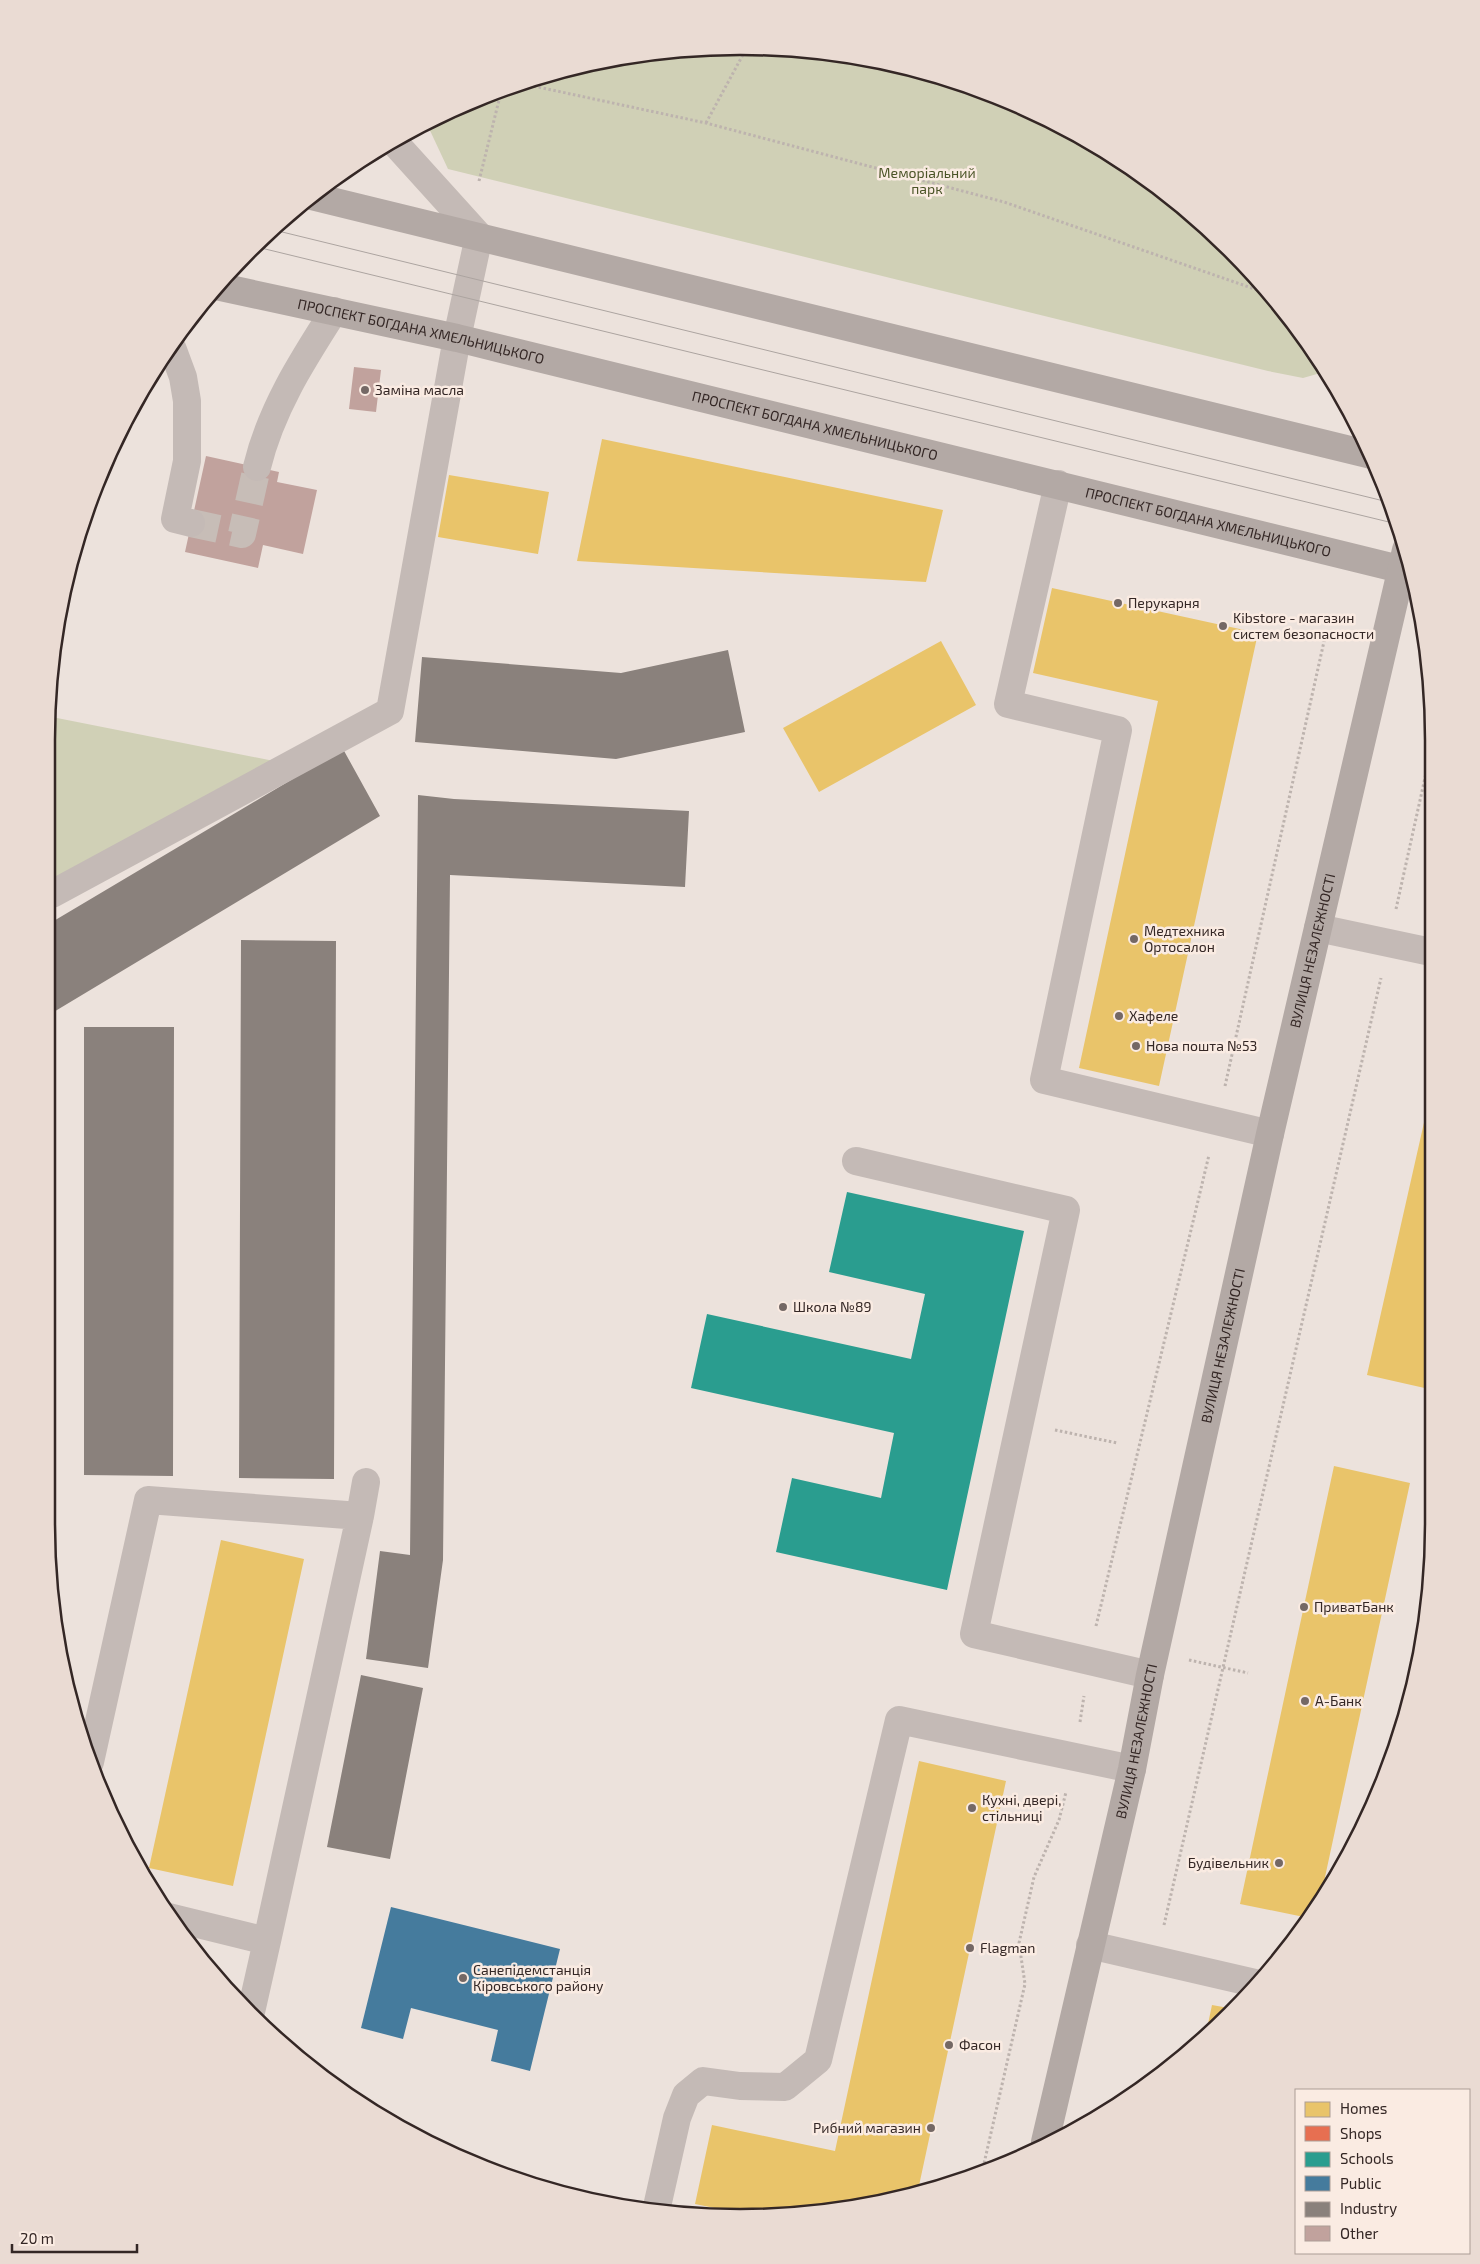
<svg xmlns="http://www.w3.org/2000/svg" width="1480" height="2264" font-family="'Exo 2',sans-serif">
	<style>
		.green { fill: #d0d0b6 }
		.homes { fill: #e9c46a }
		.shops { fill: #e76f51 }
		.schools { fill: #2a9d8f }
		.public { fill: #457b9d }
		.industry { fill: #8a817c }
		.building { fill: #c1a29d }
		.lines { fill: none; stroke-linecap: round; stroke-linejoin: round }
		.minor-tunnel { stroke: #c7bdb7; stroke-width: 28; stroke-dasharray: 28 14; stroke-linecap: butt }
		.path { stroke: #bdb3ae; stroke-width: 3; stroke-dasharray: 2.5 2.5; stroke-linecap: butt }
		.minor { stroke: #c4bab6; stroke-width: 28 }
		.major { stroke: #b3a9a5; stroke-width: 28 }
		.tram { stroke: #aca4a0; stroke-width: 1 }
		.poi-dot { fill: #746865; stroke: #faebe2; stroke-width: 2 }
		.labels { text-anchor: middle; stroke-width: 5; stroke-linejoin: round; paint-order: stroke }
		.park-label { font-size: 14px; fill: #4b5427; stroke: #faebe2 }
		.street-label { font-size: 14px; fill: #342725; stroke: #faebe2 }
		.poi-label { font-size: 14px; fill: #342725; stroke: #faebe2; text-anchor: start }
		.rim { fill: none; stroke: #342725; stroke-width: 2.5 }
	</style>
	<rect width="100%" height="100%" fill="#ece2dc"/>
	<path class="green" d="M695,48L831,52L963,83L1087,139L1198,219L1291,318L1324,372L1303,378L1268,371L448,169L426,122L561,70Z
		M52,717L274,761L52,899Z"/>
	<path class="homes" d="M602,439L943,510L926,582L577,561Z
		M449,475L549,492L538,554L438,537Z
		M1052,588L1258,633L1159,1086L1079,1068L1158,701L1033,673Z
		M941,641L976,705L819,792L783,728Z
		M1430,1096L1429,1389L1367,1375Z
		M1334,1466L1410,1483L1322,1891L1304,1917L1240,1904Z
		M221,1540L304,1559L233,1886L149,1868Z
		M919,1761L1006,1781L917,2195L786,2216H754L695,2204L712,2125L835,2151Z
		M1212,2005L1234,2009L1205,2038Z"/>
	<path class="shops" d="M85,520H86L55,673L52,672V649L70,560Z"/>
	<path class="schools" d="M847,1192L1024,1231L947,1590L776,1552L792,1478L881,1498L894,1433L691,1388L707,1314L911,1359L925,1294L829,1272Z"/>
	<path class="public" d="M391,1907L560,1949L530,2071L491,2061L498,2030L411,2008L403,2039L361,2028Z"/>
	<path class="industry" d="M728,650L745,732L616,759L415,742L422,657L621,673Z
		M343,749L380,816L52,1013V922Z
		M418,795L454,799L689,811L685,887L450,875L443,1560L428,1668L366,1659L380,1551L410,1555Z
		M241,940L336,941L334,1479L239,1478Z
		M84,1027H174L173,1476L84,1475Z
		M361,1675L423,1688L390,1859L327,1847Z"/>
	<path class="building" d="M354,367L381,370L376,412L349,409Z
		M206,456L279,472L277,482L317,490L303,554L263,545L258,568L185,552Z"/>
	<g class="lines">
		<path class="minor-tunnel" d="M191,523L242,534L257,467"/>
		<path class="path" d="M524,84L706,123L1004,202L1269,294
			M706,123L746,49
			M479,181L501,92
			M1396,909L1432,746
			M1225,1086L1325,637
			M1055,1430L1117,1443
			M1096,1626L1209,1155
			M1189,1660L1248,1673
			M1080,1722L1084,1696
			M1164,1925L1381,978
			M983,2168L1025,1984L1019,1943L1034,1877L1059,1820L1066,1792"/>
		<path class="minor" d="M173,350L183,377L187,401V461L175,519L191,523
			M257,467C271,409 302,361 334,311
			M1058,484L1008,704L1118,730L1044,1080L1270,1134
			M52,894L390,711L457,338L479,236L394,142
			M1318,928L1431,952
			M856,1161L1066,1210L974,1634L1150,1675
			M90,1762L148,1500L360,1516
			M169,1917L267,1941L251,2012
			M267,1941L360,1516L366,1482
			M1090,1945L1259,1984
			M656,2211L677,2118L686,2095L703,2081L740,2086L785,2087L818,2060L899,1720L1132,1769"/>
		<g class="major">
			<path d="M311,196L1371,455"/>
			<path id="s1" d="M216,286L457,338L1412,572"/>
			<path id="s2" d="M1045,2142L1132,1769L1150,1675L1270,1134L1406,550"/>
		</g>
		<path class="tram" d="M274,230L1388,502
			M257,247L1397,524"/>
	</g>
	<g class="poi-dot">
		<circle cx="365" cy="390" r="5"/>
		<circle cx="1118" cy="603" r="5"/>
		<circle cx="1223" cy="626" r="5"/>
		<circle cx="1134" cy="939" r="5"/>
		<circle cx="1119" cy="1016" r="5"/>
		<circle cx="1136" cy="1046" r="5"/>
		<circle cx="783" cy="1307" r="5"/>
		<circle cx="1304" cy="1607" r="5"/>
		<circle cx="1305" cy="1701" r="5"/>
		<circle cx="972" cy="1808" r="5"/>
		<circle cx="1279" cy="1863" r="5"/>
		<circle cx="970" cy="1948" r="5"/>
		<circle cx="463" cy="1978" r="5"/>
		<circle cx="949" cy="2045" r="5"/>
		<circle cx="931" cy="2128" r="5"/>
	</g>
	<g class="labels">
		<g class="park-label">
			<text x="927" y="178">Меморіальний<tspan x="927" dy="16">парк</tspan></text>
		</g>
		<g class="street-label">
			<text dy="5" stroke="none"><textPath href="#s1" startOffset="210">ПРОСПЕКТ БОГДАНА ХМЕЛЬНИЦЬКОГО</textPath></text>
			<text dy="5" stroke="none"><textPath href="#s1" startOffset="615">ПРОСПЕКТ БОГДАНА ХМЕЛЬНИЦЬКОГО</textPath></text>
			<text dy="5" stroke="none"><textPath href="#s1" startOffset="1020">ПРОСПЕКТ БОГДАНА ХМЕЛЬНИЦЬКОГО</textPath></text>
			<text dy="5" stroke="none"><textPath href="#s2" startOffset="1221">ВУЛИЦЯ НЕЗАЛЕЖНОСТІ</textPath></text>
			<text dy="5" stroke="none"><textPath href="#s2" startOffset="816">ВУЛИЦЯ НЕЗАЛЕЖНОСТІ</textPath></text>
			<text dy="5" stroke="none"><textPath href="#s2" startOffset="411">ВУЛИЦЯ НЕЗАЛЕЖНОСТІ</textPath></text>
		</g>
		<g class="poi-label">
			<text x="375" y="395">Заміна масла</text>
			<text x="1128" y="608">Перукарня</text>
			<text x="1233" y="623">Kibstore - магазин<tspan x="1233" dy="16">систем безопасности</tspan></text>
			<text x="1144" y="936">Медтехника<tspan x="1144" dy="16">Ортосалон</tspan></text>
			<text x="1129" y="1021">Хафеле</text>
			<text x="1146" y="1051">Нова пошта №53</text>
			<text x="793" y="1312">Школа №89</text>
			<text x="1314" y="1612">ПриватБанк</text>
			<text x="1315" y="1706">А-Банк</text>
			<text x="982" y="1805">Кухні, двері,<tspan x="982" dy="16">стільниці</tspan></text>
			<text x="1269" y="1868" text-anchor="end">Будівельник</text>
			<text x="980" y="1953">Flagman</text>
			<text x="473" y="1975">Санепідемстанція<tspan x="473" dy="16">Кіровського району</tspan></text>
			<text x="959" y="2050">Фасон</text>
			<text x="921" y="2133" text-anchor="end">Рибний магазин</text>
		</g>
	</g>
	<path d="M0 0H1480V2264H0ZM740 55H740A685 685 0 0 1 1425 740V1524A685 685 0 0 1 740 2209H740A685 685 0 0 1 55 1524V740A685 685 0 0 1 740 55Z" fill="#eadbd3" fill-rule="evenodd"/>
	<path class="rim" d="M740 55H740A685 685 0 0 1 1425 740V1524A685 685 0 0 1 740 2209H740A685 685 0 0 1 55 1524V740A685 685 0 0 1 740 55Z"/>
	<rect x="1295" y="2089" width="175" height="165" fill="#faebe2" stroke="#ab9d96"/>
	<rect x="1305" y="2102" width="25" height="15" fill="#e9c46a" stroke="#ab9d96"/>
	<text x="1340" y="2114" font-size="15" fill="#342725">Homes</text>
	<rect x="1305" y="2126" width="25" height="15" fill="#e76f51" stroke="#ab9d96"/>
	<text x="1340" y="2139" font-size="15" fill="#342725">Shops</text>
	<rect x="1305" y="2152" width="25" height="15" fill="#2a9d8f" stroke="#ab9d96"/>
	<text x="1340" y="2164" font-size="15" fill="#342725">Schools</text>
	<rect x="1305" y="2176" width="25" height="15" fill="#457b9d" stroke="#ab9d96"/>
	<text x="1340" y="2189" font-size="15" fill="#342725">Public</text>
	<rect x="1305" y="2202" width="25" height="15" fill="#8a817c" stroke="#ab9d96"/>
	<text x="1340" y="2214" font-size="15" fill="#342725">Industry</text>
	<rect x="1305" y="2226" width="25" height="15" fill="#c1a29d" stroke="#ab9d96"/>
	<text x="1340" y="2239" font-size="15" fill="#342725">Other</text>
	<path d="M12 2244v8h125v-8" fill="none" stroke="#342725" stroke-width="2.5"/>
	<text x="20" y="2244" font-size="15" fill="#342725" stroke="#faebe2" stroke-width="4" paint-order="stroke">20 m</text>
</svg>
